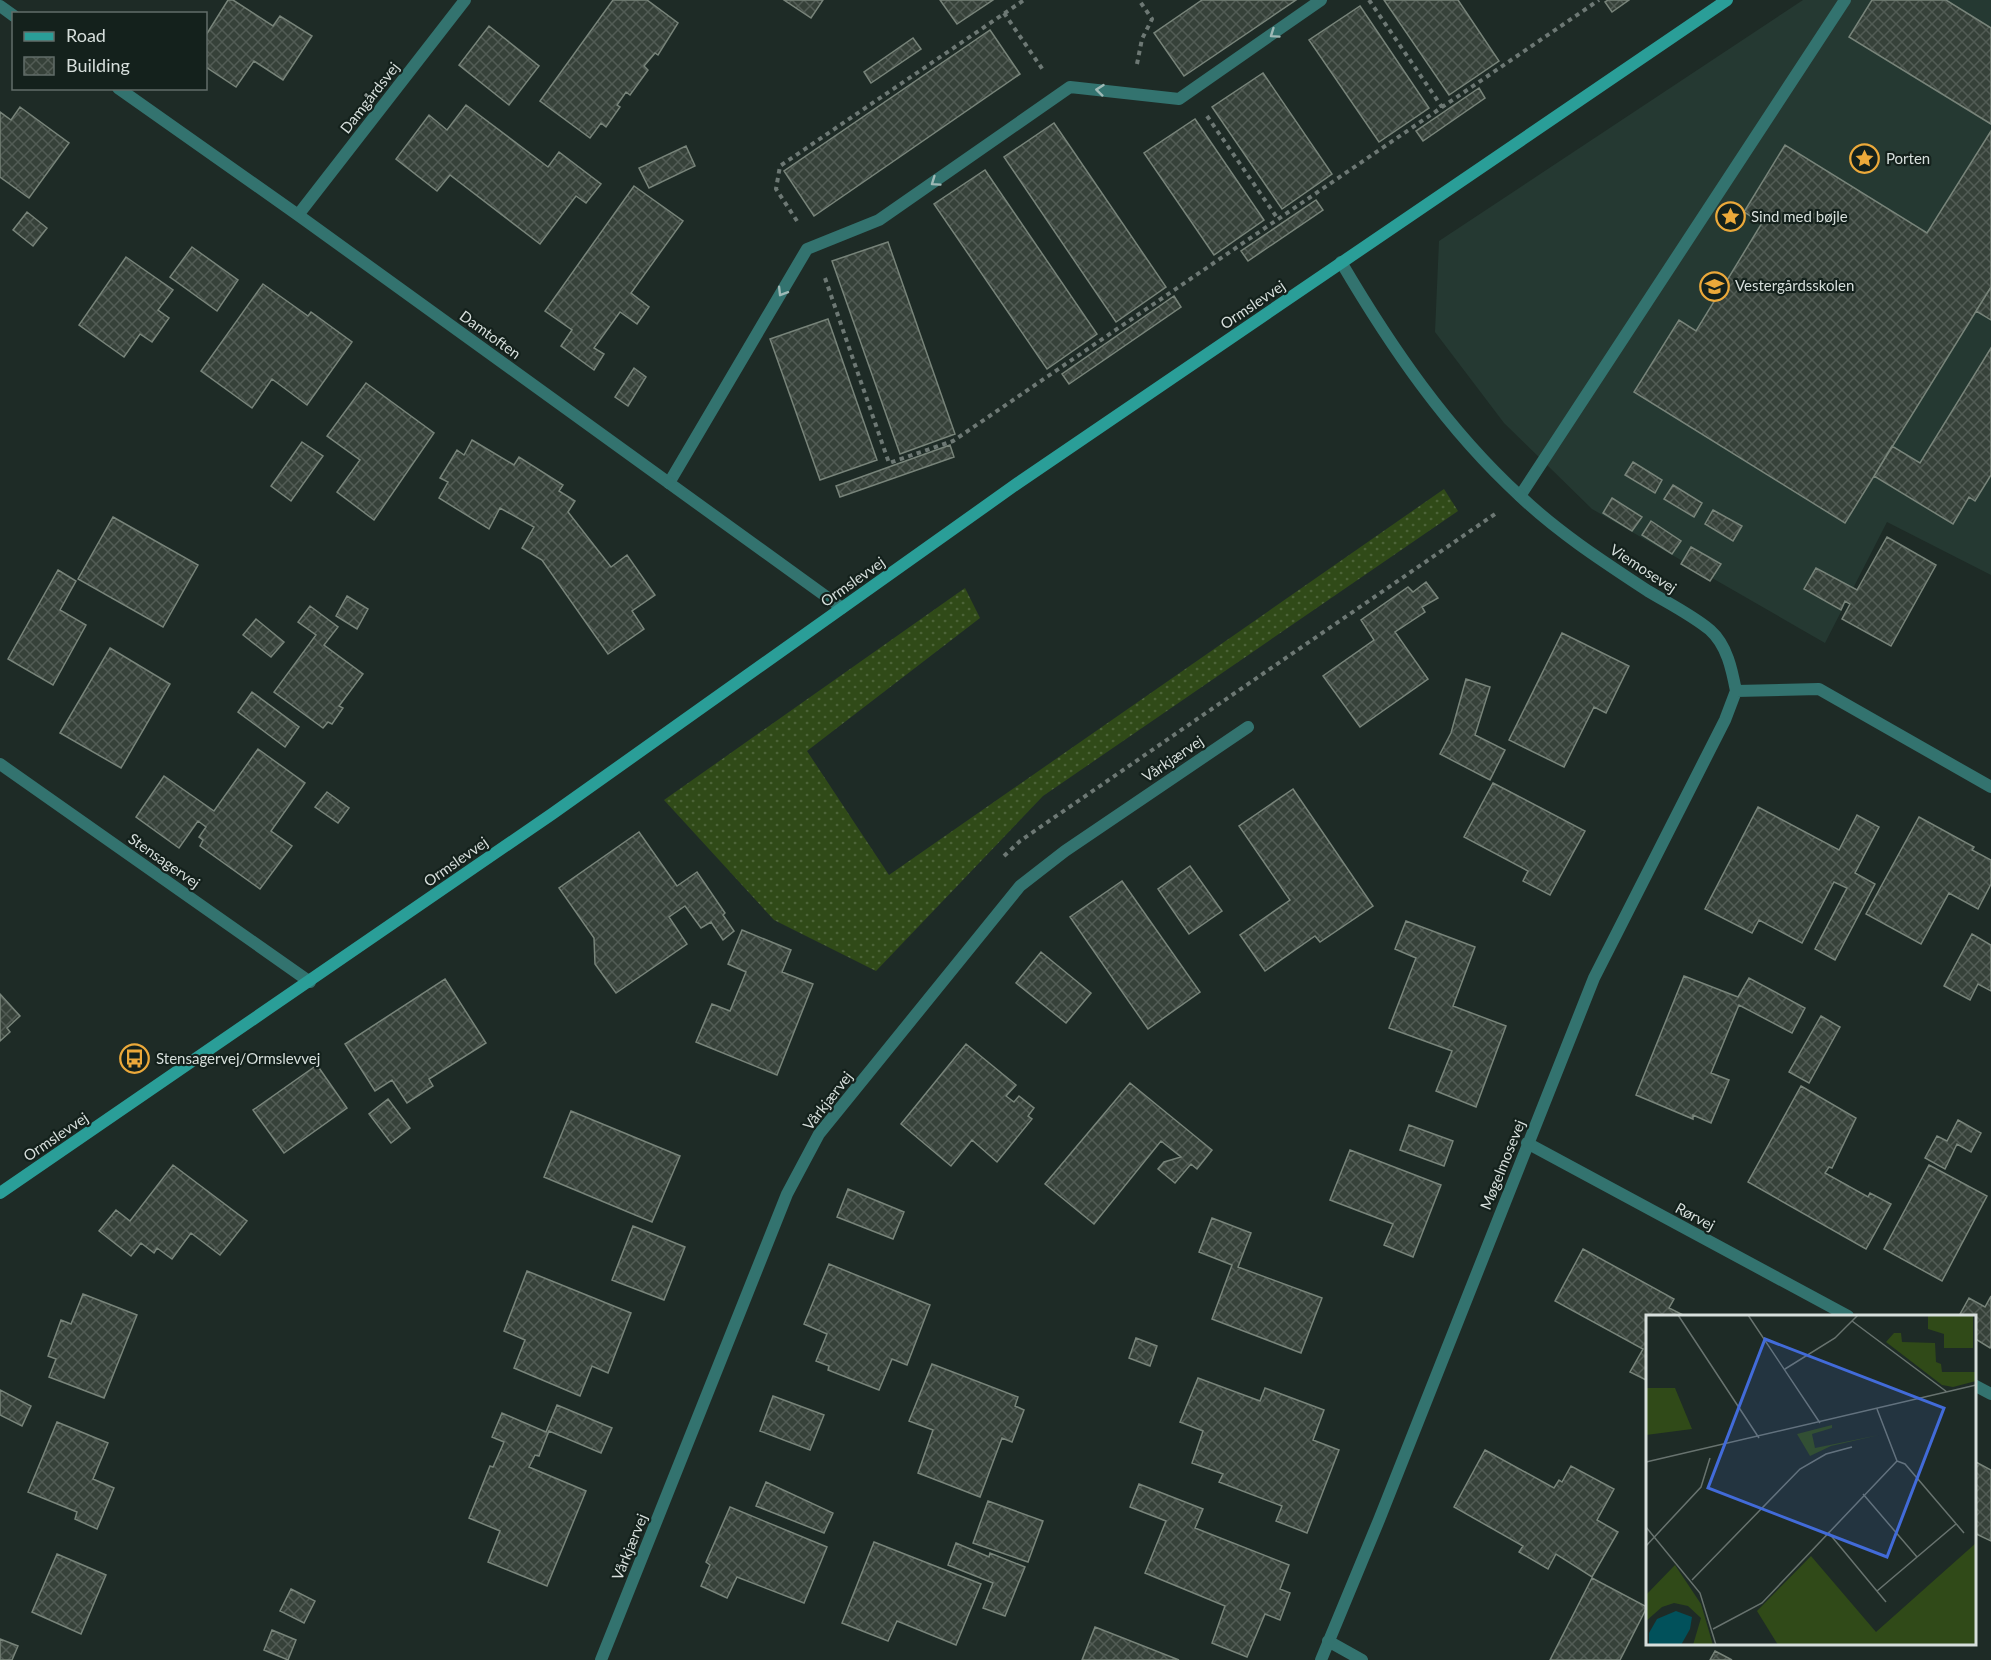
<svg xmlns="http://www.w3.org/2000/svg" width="1991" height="1660" font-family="Lato,sans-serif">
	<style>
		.built { fill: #253932 }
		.grass { fill: url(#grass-dots) }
		.building { fill: url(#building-cross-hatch); stroke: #78847a; stroke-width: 1.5 }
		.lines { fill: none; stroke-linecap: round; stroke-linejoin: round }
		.path { stroke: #6d7874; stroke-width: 4; stroke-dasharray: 4.5 4.5; stroke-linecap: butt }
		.lane { stroke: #33736f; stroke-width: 12 }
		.street { stroke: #33736f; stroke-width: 12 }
		.secondary { stroke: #2a9e98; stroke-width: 12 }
		.oneway { stroke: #9eb9b6 }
		.labels { text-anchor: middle; stroke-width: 4.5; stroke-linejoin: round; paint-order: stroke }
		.street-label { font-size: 15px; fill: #d7dfdc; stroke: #14211c }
		.poi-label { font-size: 15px; fill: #d7dfdc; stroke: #14211c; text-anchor: start }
		.inset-road { fill: none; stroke: #68736f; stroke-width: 1.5 }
		.view { fill: #426bd9; fill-opacity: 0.15; stroke: #426bd9; stroke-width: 3 }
		.inset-edge { fill: none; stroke: #d7dfdc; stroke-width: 3 }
	</style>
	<defs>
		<pattern id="grass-dots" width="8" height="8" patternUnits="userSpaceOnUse" patternTransform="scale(1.5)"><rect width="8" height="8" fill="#304a18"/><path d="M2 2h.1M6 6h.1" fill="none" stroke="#4d6439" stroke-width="1.8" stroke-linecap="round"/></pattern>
		<pattern id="building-cross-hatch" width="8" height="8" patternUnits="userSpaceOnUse" patternTransform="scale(1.5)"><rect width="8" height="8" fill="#364139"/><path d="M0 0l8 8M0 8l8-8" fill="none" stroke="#525c55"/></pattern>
	</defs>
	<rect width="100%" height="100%" fill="#1e2b26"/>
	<path class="built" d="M1803,0H1991V575L1887,522L1825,643L1592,509L1504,423L1435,332L1439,241Z"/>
	<path class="grass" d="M1444,489L1458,511L1043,796L876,971L774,920L664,800L965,588L980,618L807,751L889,875Z"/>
	<path class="building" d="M228,0H233L273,26L280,16L312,36L283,80L254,61L236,87L206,67V35Z
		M613,0H647L678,23L658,55L655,53L644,66L648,70L630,95L626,92L617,105L620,107L606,127L601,123L590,138L540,101Z
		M784,0H823L811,18Z
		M940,0H993L957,24Z
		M1202,0H1296L1184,76L1154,33Z
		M1384,0H1458L1499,61L1449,95Z
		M1608,0H1629L1612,12L1605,2Z
		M1872,0H1946L1991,28V124L1849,37Z
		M1360,6L1429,108L1379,142L1309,40Z
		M489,26L539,66L509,105L459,65Z
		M990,30L1020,74L814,216L784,171Z
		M913,38L921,49L871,83L864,72Z
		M1263,73L1332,174L1282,209L1212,107Z
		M1479,88L1485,98L1423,141L1416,131Z
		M466,105L548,167L559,152L601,184L586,203L576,196L540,244L450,175L437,191L396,159L429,115L447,130Z
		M20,107L69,143L29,198L0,177V112L11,120Z
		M1195,119L1264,220L1214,255L1144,153Z
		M1054,123L1166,287L1116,322L1004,157Z
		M1991,131V287L1845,523L1634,392L1679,320L1696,331L1762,223L1744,212L1785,145L1927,233Z
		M686,146L695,166L649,188L639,168Z
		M985,170L1097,334L1047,369L934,204Z
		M634,186L683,221L631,293L649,307L637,324L620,312L594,348L604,354L594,370L561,346L572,330L545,311Z
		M1316,200L1323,210L1248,261L1241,251Z
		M27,212L47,228L33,246L13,230Z
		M888,242L955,434L900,454L832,261Z
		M192,247L238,280L217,311L170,277Z
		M126,257L173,290L158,310L169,318L152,342L140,334L124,357L79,325Z
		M263,284L308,316L311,312L352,342L307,405L272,379L252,408L201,371Z
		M1991,287V320L1976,311Z
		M1174,296L1181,307L1069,384L1062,374Z
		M828,319L877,460L820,480L770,339Z
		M1991,348V475L1975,501L1969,497L1953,524L1874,476L1892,446L1920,463Z
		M634,368L646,377L628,406L615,397Z
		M366,383L434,433L374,520L337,492L360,460L327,436Z
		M472,440L514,465L519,457L563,485L559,491L575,501L568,512L611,567L627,555L655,595L632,611L644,629L608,654L542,560L522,548L534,527L500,508L489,529L439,498L448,482L440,478L457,450L464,455Z
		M302,442L323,456L291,501L271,486Z
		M950,445L954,457L840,497L836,486Z
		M1633,462L1662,480L1655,493L1625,475Z
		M1673,485L1702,503L1694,517L1664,499Z
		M1612,498L1642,517L1632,531L1603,513Z
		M1713,510L1742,526L1733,541L1705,524Z
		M113,517L198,565L163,627L78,579Z
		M1651,521L1681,541L1672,554L1642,535Z
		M1887,537L1936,565L1891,646L1842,619L1850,604L1845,601L1841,610L1804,589L1816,568L1857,590Z
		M1691,547L1721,564L1710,581L1681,564Z
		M58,570L76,581L60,610L86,625L53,685L8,659Z
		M1426,582L1438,598L1422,607L1425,612L1395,632L1428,679L1360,727L1323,676L1374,640L1361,620L1408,587L1413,592Z
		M347,596L368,609L357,629L336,616Z
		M310,606L338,627L324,645L363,674L339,706L343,708L332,724L328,722L323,728L274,692L316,635L298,622Z
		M256,619L284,642L271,657L243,635Z
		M1562,633L1629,666L1606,713L1594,707L1564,767L1509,740Z
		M110,648L170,684L121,768L60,733Z
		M1466,679L1490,687L1475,735L1505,750L1490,780L1440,754L1451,733Z
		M252,692L299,727L285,747L238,712Z
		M258,749L305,783L271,831L292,846L260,889L200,846L203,840L199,837L206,827L198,821L179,848L136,817L164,776L214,811Z
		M1493,783L1585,831L1550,895L1523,881L1528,871L1464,837Z
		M1293,789L1373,906L1320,942L1315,936L1265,971L1240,935L1290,900L1239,826Z
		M327,792L349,808L338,823L315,807Z
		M1758,807L1839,850L1857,815L1879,827L1855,873L1875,884L1835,960L1815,949L1847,888L1834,882L1802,943L1759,920L1752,933L1705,909Z
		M1919,817L1974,847L1972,850L1991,860V884L1978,909L1949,893L1921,944L1866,914Z
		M639,832L677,886L697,872L725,913L723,915L734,931L723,940L711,922L701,928L685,906L669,917L687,944L616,993L595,964L594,938L559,888Z
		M1190,866L1222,911L1189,934L1158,889Z
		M1122,881L1200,992L1148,1029L1070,917Z
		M1406,921L1475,947L1453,1006L1506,1026L1476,1107L1436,1091L1452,1051L1389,1028L1416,958L1395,949Z
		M742,930L791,950L782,972L813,984L777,1075L696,1042L712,1004L730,1011L746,972L728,964Z
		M1972,934L1991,945V991L1978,984L1970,1000L1944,986Z
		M1041,952L1091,993L1066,1023L1016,983Z
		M1684,976L1738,997L1749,978L1805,1008L1792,1033L1739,1005L1711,1073L1729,1080L1711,1123L1693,1115V1119L1636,1095Z
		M445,979L486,1043L429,1079L433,1086L407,1103L392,1080L375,1091L345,1044Z
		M0,994L20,1016L7,1028L10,1032L0,1041Z
		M1821,1016L1840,1027L1809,1083L1789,1072Z
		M966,1044L1016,1085L1006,1096L1014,1102L1019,1096L1034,1108L1028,1116L1032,1119L997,1162L972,1140L951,1166L901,1124Z
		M317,1065L347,1108L284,1153L253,1110Z
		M1130,1083L1212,1150L1197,1169L1191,1164L1175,1183L1158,1169L1164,1162L1181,1157L1161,1141L1094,1224L1045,1184Z
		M1801,1086L1856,1118L1832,1168L1829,1167L1825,1173L1868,1197L1870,1193L1891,1204L1866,1249L1748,1182Z
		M388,1099L410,1128L391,1143L369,1114Z
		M571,1111L680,1156L652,1222L544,1177Z
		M1958,1120L1981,1133L1971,1152L1957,1144L1945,1169L1925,1158L1937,1136L1947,1141Z
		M1409,1125L1453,1141L1444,1166L1400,1150Z
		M1350,1150L1441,1185L1413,1257L1384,1245L1393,1224L1330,1200Z
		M173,1165L247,1221L220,1255L191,1233L172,1259L157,1248L154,1253L141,1243L131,1256L99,1231L116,1210L130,1221Z
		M1929,1165L1987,1196L1942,1281L1884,1249Z
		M848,1189L904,1212L893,1239L837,1217Z
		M1212,1218L1251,1233L1238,1267L1322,1298L1301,1353L1212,1319L1232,1265L1199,1252Z
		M633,1226L685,1247L664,1300L612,1280Z
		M1583,1249L1674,1299L1669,1308L1685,1316H1648V1381L1630,1372L1643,1349L1555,1301Z
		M829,1264L930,1305L907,1365L892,1359L879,1390L828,1370L829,1366L816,1361L827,1334L804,1324Z
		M527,1271L631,1313L608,1373L592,1366L580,1396L514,1368L525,1340L504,1331Z
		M83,1294L137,1315L104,1398L49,1377L56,1359L48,1356L61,1320L71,1324Z
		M1991,1296V1346L1990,1348L1974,1338V1316H1959L1969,1298L1985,1307Z
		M1136,1338L1157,1346L1150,1366L1129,1358Z
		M932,1364L1018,1397L1015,1406L1024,1410L1012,1442L1002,1438L980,1497L918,1473L933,1430L909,1421Z
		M1198,1378L1260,1401L1265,1388L1324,1410L1313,1440L1339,1450L1307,1533L1276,1521L1282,1506L1219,1482L1223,1474L1192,1463L1203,1431L1180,1422Z
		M0,1390L31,1406L22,1426L0,1415Z
		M773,1396L824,1415L810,1450L760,1431Z
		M557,1405L612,1428L601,1453L549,1431L539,1456L535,1455L529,1467L586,1491L547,1586L488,1562L500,1531L469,1518L490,1466L493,1467L504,1442L492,1437L502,1413L546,1432Z
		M57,1422L108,1443L93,1479L114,1488L97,1529L75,1519L77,1512L28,1492Z
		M1485,1450L1554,1488L1559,1480L1562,1482L1571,1466L1614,1489L1597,1520L1618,1532L1592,1577L1556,1554L1548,1569L1519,1552L1523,1546L1454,1507Z
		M1974,1461L1991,1470V1541L1974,1533Z
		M766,1482L833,1513L824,1533L756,1506Z
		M1139,1484L1203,1509L1195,1528L1289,1565L1280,1589L1290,1593L1280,1620L1265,1614L1247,1657L1212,1643L1225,1606L1145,1573L1166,1521L1130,1507Z
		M988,1501L1043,1521L1028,1562L973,1543Z
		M730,1507L827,1547L804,1603L737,1577L727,1598L701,1586L710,1565L706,1562Z
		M874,1542L981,1584L956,1645L897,1621L888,1641L842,1623Z
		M956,1543L989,1557L990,1553L1025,1567L1005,1616L983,1608L993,1583L948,1565Z
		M57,1554L106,1575L81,1634L32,1612Z
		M1592,1578L1647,1607L1620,1660H1550Z
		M291,1589L315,1601L304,1623L280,1611Z
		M1095,1627L1179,1660H1082Z
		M272,1630L296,1640L288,1660L264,1650Z
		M0,1639L18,1646L12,1660H0Z
		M1715,1651L1732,1660H1710Z"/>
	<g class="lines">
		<path class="path" d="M1369,0L1442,107
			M1004,13L1043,70
			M1137,64L1142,39L1152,19L1139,0
			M1207,116L1278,219
			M797,221L776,189L780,166L1024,0
			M825,278L889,463L953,441L1599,0
			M1004,856L1020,841L1495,514"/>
		<path class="lane" d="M669,483L807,249L879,220L1070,87L1179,99L1321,0
			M1520,496L1845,0"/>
		<path class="street" d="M0,6L14,16
			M118,88L298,215L842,608
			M298,215L465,0
			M1341,262C1391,347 1447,429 1520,496C1559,533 1604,562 1648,591C1668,603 1692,615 1710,630C1727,645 1732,670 1736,691
			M1736,691L1819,689L1991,787
			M0,764L310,982
			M1527,1143L1848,1316
			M1974,1385L1991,1394
			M1328,1641L1362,1660
			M601,1660L787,1194L819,1134L1020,886L1065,851L1248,727
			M1321,1660L1379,1520L1594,978L1725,720L1736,691"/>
		<path class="secondary" d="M0,1193L552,814L1018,483L1727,0"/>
	</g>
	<defs><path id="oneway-chevron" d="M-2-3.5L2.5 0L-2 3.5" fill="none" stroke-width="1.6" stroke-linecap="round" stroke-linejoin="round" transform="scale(1.5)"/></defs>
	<g class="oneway">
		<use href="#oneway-chevron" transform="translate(1274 34) rotate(145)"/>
		<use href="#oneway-chevron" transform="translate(1100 90) rotate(-174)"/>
		<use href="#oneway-chevron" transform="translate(935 182) rotate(145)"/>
		<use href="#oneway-chevron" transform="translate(782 292) rotate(121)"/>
	</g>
	<defs>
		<symbol id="sight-ring" viewBox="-11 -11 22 22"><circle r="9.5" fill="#14211c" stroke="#eca93a" stroke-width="1.5"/><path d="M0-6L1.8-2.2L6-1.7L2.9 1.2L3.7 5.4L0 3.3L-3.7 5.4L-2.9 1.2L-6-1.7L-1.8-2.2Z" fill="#eca93a"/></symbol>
		<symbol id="school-ring" viewBox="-11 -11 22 22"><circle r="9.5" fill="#14211c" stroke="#eca93a" stroke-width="1.5"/><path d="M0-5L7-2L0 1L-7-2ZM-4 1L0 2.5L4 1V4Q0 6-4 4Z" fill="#eca93a"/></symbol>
		<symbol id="bus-ring" viewBox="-11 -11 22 22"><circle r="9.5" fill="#14211c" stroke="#eca93a" stroke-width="1.5"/><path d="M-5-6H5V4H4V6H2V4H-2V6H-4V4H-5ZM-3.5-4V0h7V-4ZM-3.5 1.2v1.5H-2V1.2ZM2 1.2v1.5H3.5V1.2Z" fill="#eca93a"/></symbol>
	</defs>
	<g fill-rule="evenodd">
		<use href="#sight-ring" x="1848" y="142" width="33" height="33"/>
		<use href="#sight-ring" x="1714" y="200" width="33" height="33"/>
		<use href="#school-ring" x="1698" y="270" width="33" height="33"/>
		<use href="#bus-ring" x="118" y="1042" width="33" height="33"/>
	</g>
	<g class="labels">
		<g class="street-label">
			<text transform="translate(370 98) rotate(-52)" y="5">Damgårdsvej</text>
			<text transform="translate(1253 305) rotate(-34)" y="5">Ormslevvej</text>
			<text transform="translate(490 335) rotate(36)" y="5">Damtoften</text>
			<text transform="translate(1643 569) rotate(33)" y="5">Viemosevej</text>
			<text transform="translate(853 582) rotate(-35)" y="5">Ormslevvej</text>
			<text transform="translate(1173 759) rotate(-34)" y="5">Vårkjærvej</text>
			<text transform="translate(164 861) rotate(35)" y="5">Stensagervej</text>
			<text transform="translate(456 862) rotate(-35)" y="5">Ormslevvej</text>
			<text transform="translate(828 1101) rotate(-52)" y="5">Vårkjærvej</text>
			<text transform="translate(56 1137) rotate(-34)" y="5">Ormslevvej</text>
			<text transform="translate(1503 1165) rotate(-68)" y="5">Møgelmosevej</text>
			<text transform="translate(1695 1217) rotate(28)" y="5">Rørvej</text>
			<text transform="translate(630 1547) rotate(-68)" y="5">Vårkjærvej</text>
		</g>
		<g class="poi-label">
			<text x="1886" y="164">Porten</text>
			<text x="1751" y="222">Sind med bøjle</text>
			<text x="1735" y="291">Vestergårdsskolen</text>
			<text x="156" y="1064">Stensagervej/Ormslevvej</text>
		</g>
	</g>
	<g transform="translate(1646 1315)">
		<rect width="330" height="330" fill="#1e2b26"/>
		<path d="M0,73H29L46,114L0,120ZM186,110V113L166,119L169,133L233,120L185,131L164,141L151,119Z" fill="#304a18"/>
		<path d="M29,250L55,289L67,330H47L55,303L42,291L28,288L16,292L0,306V280Z" fill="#304a18"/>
		<path d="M282,0H327V33H298V19L282,14ZM248,18H255L256,27L289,28L290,47L295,49L296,57H330V66L307,72L296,70L240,27ZM330,228V330H132L111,296L165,241L230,317Z" fill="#304a18"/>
		<path d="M30,296L46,302L44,314L35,330H3V318L11,304Z" fill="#01515b"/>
		<path class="inset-road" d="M32,0L113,123M102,0L174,108M206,6L301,77M139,54L189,23L212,0M231,94L251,146M251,146L259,149L318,218M0,147L330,70M217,179L271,242M0,212L54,278L70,330M182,217L240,287M0,231L55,172L64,143M46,265L154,154L180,139L206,132M231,276L310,209M67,314L116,288L251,146"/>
		<path class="view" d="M119,24L298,93L241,242L62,173Z"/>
		<rect width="330" height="330" class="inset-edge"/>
	</g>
	<rect x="12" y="12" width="195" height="78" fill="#14211c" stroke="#626d69" stroke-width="1.5"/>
	<rect x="24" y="32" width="30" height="9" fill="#2a9e98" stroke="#626d69" stroke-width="1.5"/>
	<text x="66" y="42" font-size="18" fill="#d7dfdc">Road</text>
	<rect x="24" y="57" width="30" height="18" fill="url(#building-cross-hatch)" stroke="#626d69" stroke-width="1.5"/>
	<text x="66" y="72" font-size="18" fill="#d7dfdc">Building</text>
</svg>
